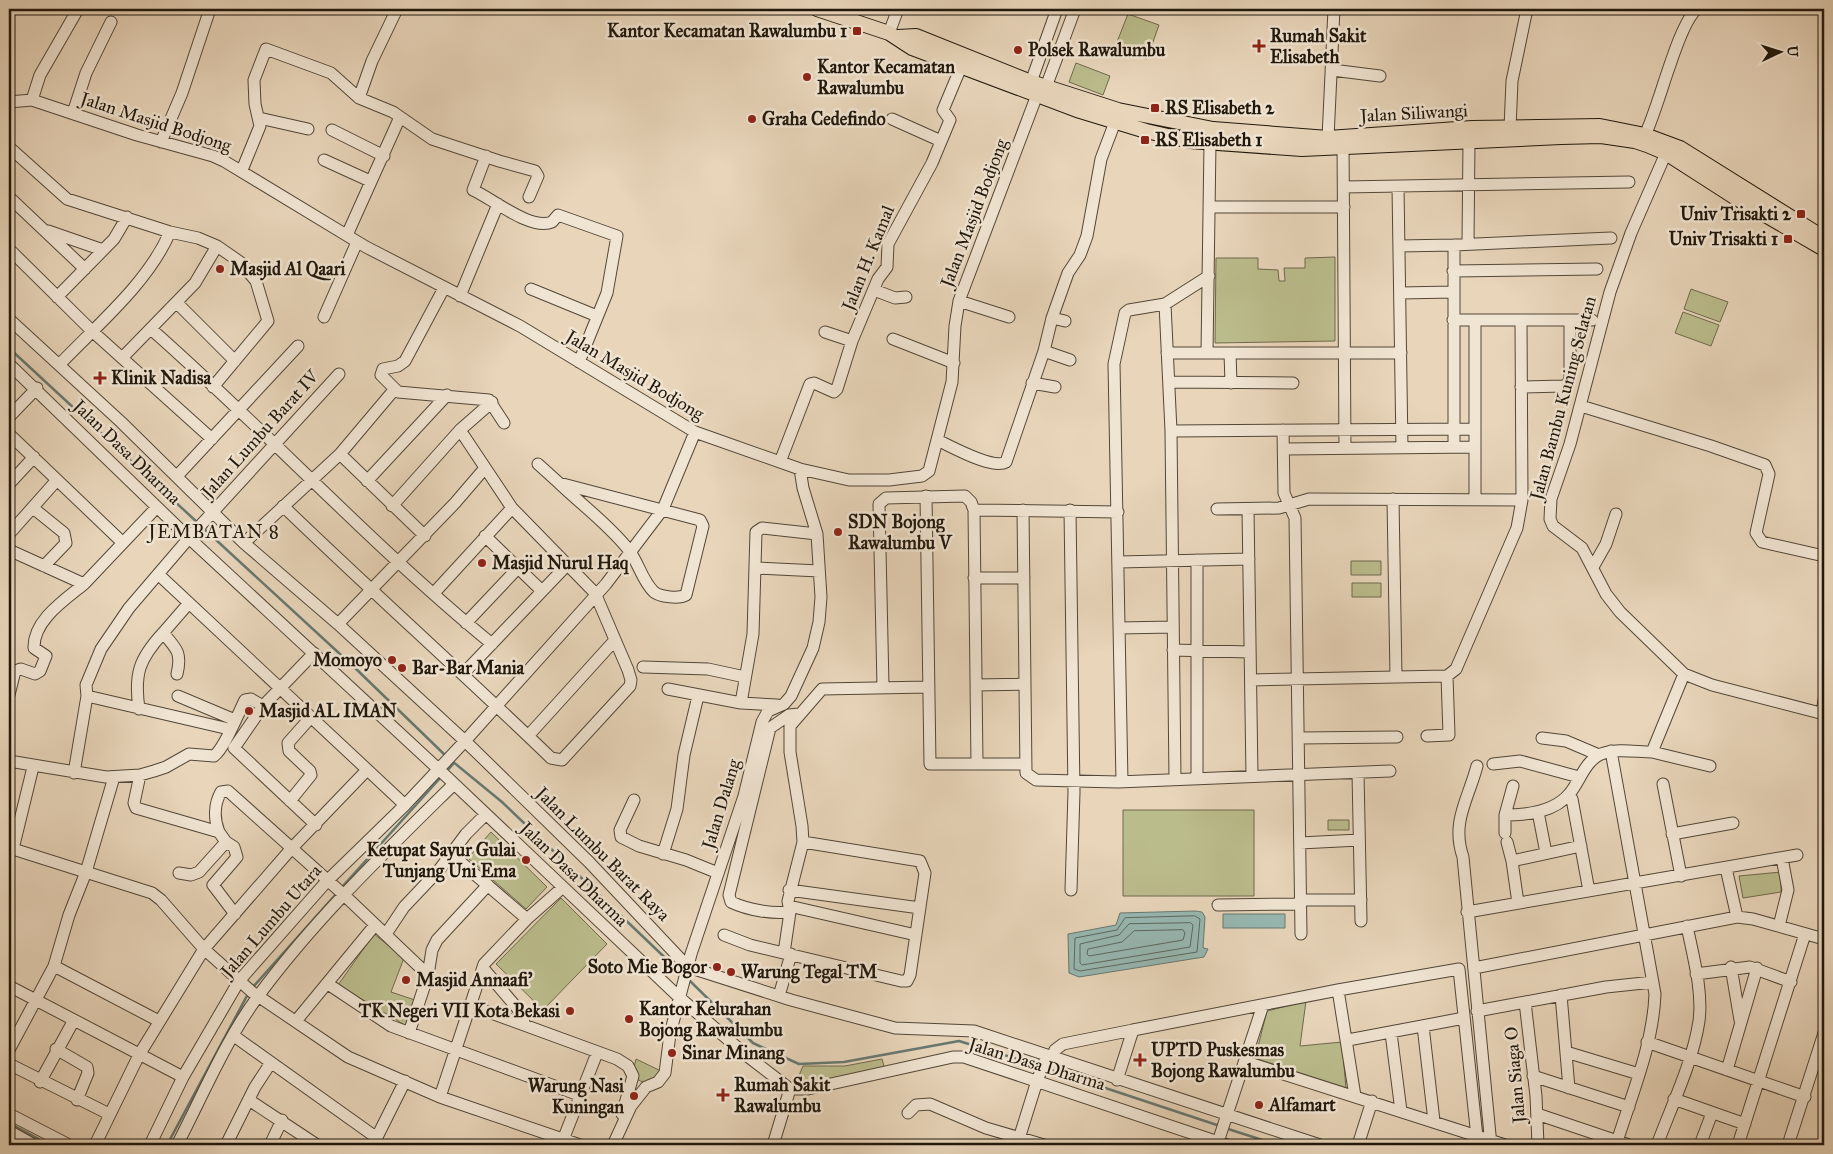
<svg xmlns="http://www.w3.org/2000/svg" width="1833" height="1154" font-family="'IM FELL Great Primer',serif">
	<style>
		.green { fill: #bbbc8c; stroke: #6e6a4c }
		.water { fill: #97b8b3; stroke: #677870 }
		.lines { fill: none; stroke-linecap: round; stroke-linejoin: round }
		.shore { stroke: #5c6860; stroke-width: 1 }
		.stream { stroke: #677870; stroke-width: 2.5 }
		.minor-casing { stroke: #524738; stroke-width: 13 }
		.major-casing { stroke: #20180c; stroke-width: 16 }
		.minor { stroke: #f0e4d2; stroke-width: 11 }
		.major { stroke: #e8d5ba; stroke-width: 14 }
		.poi-dot { fill: #8f2418; stroke: #f0e4d2; stroke-width: 2 }
		.labels { text-anchor: middle; stroke-width: 5; stroke-linejoin: round; paint-order: stroke }
		.poi-label { font-size: 18px; font-weight: bold; fill: #20180c; stroke: #f0e4d2; text-anchor: start }
		.street-label { font-size: 18px; fill: #20180c; stroke: #f0e4d2 }
		.neighbourhood-label { font-size: 19px; letter-spacing: 1px; fill: #20180c; stroke: #f0e4d2 }
	</style>
	<rect width="100%" height="100%" fill="#e8d5ba"/>
	<filter id="stains"><feTurbulence type="fractalNoise" baseFrequency=".004" numOctaves="4"/><feColorMatrix values="0 0 0 0 .2 0 0 0 0 .09 0 0 0 0 .02 0 0 0 .5 -.17"/></filter>
	<radialGradient id="worn" r=".72"><stop offset=".6" stop-color="#630" stop-opacity="0"/><stop offset="1" stop-color="#630" stop-opacity=".3"/></radialGradient>
	<path class="green" d="M1128,14L1159,25L1147,59L1115,47Z
		M1076,63L1110,76L1103,95L1069,82Z
		M1335,257V341L1215,343L1216,258H1258V269L1278,270L1279,281H1285L1284,268H1305V258Z
		M1691,289L1728,302L1720,322L1684,309Z
		M1683,312L1719,325L1711,346L1675,333Z
		M1351,561H1381V575H1351Z
		M1352,583H1381V597H1352Z
		M1123,810H1254V896H1123Z
		M1328,820H1349V830H1328Z
		M491,832L547,887L526,909L468,858Z
		M1781,872V892L1743,898L1739,876Z
		M561,898L607,944L543,1010L496,964Z
		M374,934L404,958L391,992L418,1001L408,1027L338,985Z
		M1306,1001L1300,1046L1342,1042L1346,1089L1255,1058L1267,1011Z
		M636,1059L663,1072L646,1084L635,1078L633,1071Z
		M882,1059L885,1070L846,1079L795,1085L803,1066H845Z"/>
	<path class="water" d="M1195,911L1202,912L1205,917L1203,948L1208,949L1204,957L1079,977L1069,973L1068,934L1116,925L1120,913Z
		M1223,914H1285V928H1223Z"/>
	<g class="lines">
		<path class="shore" d="M1195,916L1200,919L1197,952L1080,971L1074,969L1075,938L1117,930L1125,918Z
			M1191,923L1193,925L1190,947L1082,965L1080,963V944L1119,935L1129,924Z
			M1183,930L1185,933L1183,940L1089,956L1087,954L1088,949L1122,942L1134,931Z"/>
		<path class="stream" d="M9,348L198,523
			M202,527L353,666L446,756
			M452,761L502,802L681,973
			M446,772L454,763
			M342,887L442,776
			M689,980L753,1043L799,1064L844,1062L959,1041L1040,1066
			M252,988L337,893
			M1045,1068L1220,1126
			M9,1123L50,1145
			M1225,1128L1278,1145
			M167,1145L249,992"/>
		<defs>
			<path id="minor" d="M889,33L898,9
				M1332,70L1380,76
				M1034,89L1031,82L1057,9
				M359,98L372,61L397,9
				M32,100L40,75L78,9
				M9,102L32,100L137,135L213,156L224,161L366,247L520,326L695,432L800,469L849,480H889L922,476L929,471L952,382L955,326L959,301L1037,95L1046,87L1075,9
				M73,113L86,73L111,22
				M259,118L308,129
				M892,119L941,141
				M1510,128L1512,81L1527,9
				M332,130L384,156
				M1645,135C1659,107 1678,24 1697,9
				M1328,138L1334,9
				M1343,141L1345,448
				M161,142L182,93L210,9
				M9,147L67,199L170,232L198,238L217,246L240,262L256,281L268,321L213,387
				M1666,153L1631,233L1610,292L1570,444L1551,499L1550,519L1553,526L1582,548L1606,594L1620,612L1684,674L1712,685L1824,714
				M486,156L473,190C493,199 531,231 552,222L558,215L617,236L607,293L579,362
				M324,160L370,181
				M242,170L260,126L255,104L254,80L266,49L331,73L359,98L393,112L432,139L499,161L535,171L538,176L529,197
				M1344,187L1629,182
				M1398,187L1402,448
				M9,197L85,269
				M1210,207H1344
				M48,231L103,250
				M347,235L400,117
				M1468,243L1469,141
				M1399,246L1454,245
				M9,249L92,331L212,439
				M1453,271L1597,269
				M444,288L405,361L398,366L383,369L381,375L398,392L489,400L504,423
				M531,289L597,316
				M874,290L895,298L906,297
				M1400,293L1453,292
				M460,296L498,204
				M57,297L114,239L127,217
				M959,301L1009,317
				M177,303L235,361
				M1165,304L1171,431L1175,779
				M324,317L357,242
				M1052,318L1065,321
				M9,319L121,422L244,543L338,624L465,741L589,862L688,967L791,1000L895,1028L974,1031L1320,1145
				M1453,320H1592
				M1475,320V499
				M151,329C267,431 372,546 492,644
				M825,332L852,341
				M893,339L954,363
				M1044,351L1070,360
				M1167,353H1401
				M1207,353L1210,143L1212,136
				M1230,353L1231,383
				M123,357L195,283L217,246
				M9,364L189,538L448,778L680,998L746,1055L790,1089H808L953,1057H964L1227,1145
				M59,365C97,325 148,283 170,232
				M1169,382L1293,383
				M1032,383L1055,387
				M1521,387L1563,386L1568,384L1570,377V320
				M1581,406L1711,446L1765,465L1769,474L1756,533L1762,542L1824,556
				M9,417L37,388
				M1283,430L1284,493L1295,518L1301,934
				M1171,431L1475,429
				M9,434L122,542
				M937,440C951,446 992,470 1006,462L1044,351L1052,318L1068,273L1080,255L1087,236L1101,159L1115,122
				M1454,447V245L1611,238
				M1285,449L1475,447
				M340,454L425,536
				M780,462L810,384L814,383L834,392L837,389L852,341L878,279L887,267L888,244L932,163L950,120L943,110L961,67
				M538,464L559,483L700,520L703,526L686,595C679,599 660,597 654,592C642,581 638,561 628,549C608,524 582,505 559,483
				M177,476L298,346
				M367,481L447,395
				M9,484L34,457
				M926,496L930,764H1026
				M1393,499L1396,677
				M283,506C371,591 463,673 551,758L562,760L630,686L631,680L628,670L595,593L512,508L460,430
				M392,506L460,430L492,402
				M33,508L64,533L66,543L44,566
				M1217,509L1279,508L1309,499L1522,500L1521,320
				M1248,509L1252,776
				M974,510L1118,512
				M1023,510L1026,773L1036,780L1118,782L1390,771
				M1070,510L1074,792L1071,890
				M9,534L57,480
				M485,536L542,591
				M244,543L340,454L394,390
				M9,550L84,584L157,507
				M1119,562L1249,559
				M1593,567L1606,544L1616,514
				M756,568L819,571
				M158,574L405,805
				M974,578H1024
				M434,593L512,508
				M466,623L517,569
				M338,624L455,503L485,468
				M1119,628L1173,627
				M1173,650L1250,652
				M314,653L263,706L234,748L316,825
				M643,667L708,669L745,677
				M464,673L568,564
				M177,674C182,653 177,649 163,633L189,603
				M1684,674L1652,752L1710,766
				M1251,680L1447,676L1456,669L1517,528L1522,500
				M976,685L1025,684
				M883,686L879,504L886,498L965,496L971,502L974,510L977,764
				M668,689L741,703L777,705
				M9,695L15,671L21,669L35,674L40,671L46,656L34,648C33,620 66,599 84,584
				M87,696L229,729
				M178,696L235,720
				M741,703L753,634L756,532L762,528L817,534
				M139,709C134,674 139,659 163,633
				M1822,713L1824,700
				M528,736L615,640
				M1427,736L1449,735L1447,676
				M1299,738L1397,737
				M1542,738L1566,741L1599,755
				M1611,751L1655,994C1653,1046 1631,1096 1616,1145
				M9,761L106,777L140,775L154,771L166,767L189,754L214,756C224,749 238,714 245,700L251,699L263,706
				M1493,764L1520,761L1579,777
				M1477,766C1468,800 1451,822 1463,857L1491,1145
				M33,767L13,849L152,893L161,900L204,949L252,992L348,1057L440,1097L580,1145
				M74,773L87,696L86,685L101,649L129,608L189,538L339,374
				M1358,773L1361,921
				M140,775L134,803L136,808L219,832L226,842L234,847L237,857L213,885L235,914
				M1197,778V560
				M1122,782L1114,364L1125,313L1129,310L1165,304L1209,276
				M1663,784L1681,876
				M1572,799L1589,891
				M634,800L620,830L621,837L639,846L686,860L718,873
				M290,801L311,775L310,771L289,751L288,743L311,717
				M1505,815L1513,786
				M1539,817L1546,853
				M219,832C214,819 214,804 221,792L228,791L343,894L428,975
				M1505,833V815C1528,815 1555,812 1570,793C1580,781 1585,761 1601,754C1617,748 1636,752 1652,752
				M1672,834L1733,823
				M1507,842L1512,861
				M1300,843L1359,840
				M450,853L527,919
				M663,854L677,809L684,755L698,696
				M1726,868L1737,917L1753,919L1824,939
				M179,873L191,875L199,872L226,842
				M789,890L920,908
				M1300,900H1361
				M1518,903L1512,861L1581,846
				M1218,905L1301,904
				M789,906L916,935
				M790,912C772,914 748,910 731,902L729,895L770,728L789,715L799,714
				M1467,912L1797,855
				M1779,926L1788,890L1782,858
				M386,934L404,907L439,870L466,834L486,814
				M724,935L750,945L901,981H907L910,975L925,873L920,861L803,842
				M784,953L790,912L788,901L803,842L802,826L790,752V726L822,689L929,687
				M54,966L159,1021
				M1731,967L1740,1020
				M483,968L523,1015L524,1023
				M1474,968L1737,917
				M1696,974L1750,967L1791,982
				M328,984L391,1026L579,1095
				M9,986L183,1077
				M1338,990L1355,1096
				M1561,995L1569,1088
				M779,996L791,954
				M1525,1002L1536,1096L1538,1145
				M472,1006L617,1059L628,1066L633,1076L622,1114
				M1477,1011L1606,987L1653,982
				M296,1021L375,925
				M1423,1026L1434,1121
				M409,1033L428,975L432,950L437,940L488,885
				M1391,1033L1401,1111
				M234,1036L377,1138
				M1348,1040L1464,1018
				M1647,1042L1805,1097
				M56,1049L87,1067L88,1073L77,1100
				M9,1050L54,966L69,915L86,872L114,777
				M1566,1052L1639,1074
				M1052,1058L1055,1050L1063,1044L1133,1030
				M1246,1062L1505,1145
				M9,1064L109,1114
				M1727,1070L1757,968
				M1533,1076L1629,1107
				M1117,1080L1133,1030L1338,990L1459,969L1477,1137
				M40,1082L74,1020
				M440,1097L484,964L527,919L562,888
				M1674,1099L1745,1124
				M249,1100L317,1145
				M908,1113L916,1105L930,1104L986,1128L1044,1145
				M9,1114L69,1145
				M1537,1114L1629,1145
				M9,1131L34,1145
				M563,1140L597,1053
				M95,1145L139,1055L204,949L291,849L367,770
				M150,1145L183,1077L239,981L327,881L405,805L465,741L606,584L663,509L695,432
				M177,1145C202,1097 226,1039 259,995C316,918 386,851 454,784
				M226,1145L255,1087L270,1064
				M270,1145L282,1120
				M373,1145L405,1081
				M613,1145L631,1106L646,1087L658,1082L665,1073L670,1034L691,954L744,796L762,722L768,711L784,704L791,696L813,648L819,622L821,597L817,534L803,488L800,469
				M773,1145L790,1089
				M1017,1145L1037,1081L1047,1056
				M1217,1145L1263,1005
				M1358,1145L1372,1101
				M1657,1145C1671,1107 1693,1062 1699,1021C1703,991 1693,956 1687,926
				M1700,1145L1712,1113
				M1738,1145L1805,934
				M1788,1145L1824,1033"/>
			<path id="major" d="M817,9L889,33L912,48L1077,110L1146,131L1190,141L1302,149L1561,137L1601,136L1635,141L1647,145L1666,153L1736,198L1824,249
				M898,37L916,36L1031,82L1084,99L1118,110L1213,129L1328,138L1472,128L1600,126L1645,135L1680,148L1824,238"/>
		</defs>
		<use href="#minor" class="minor-casing"/>
		<use href="#major" class="major-casing"/>
		<use href="#minor" class="minor"/>
		<use href="#major" class="major"/>
	</g>
	<g class="poi-dot">
		<rect x="852" y="26" width="10" height="10" rx="2.5"/>
		<path d="M1256.5 38.5h5v5h5v5h-5v5h-5v-5h-5v-5h5z"/>
		<circle cx="1018" cy="50" r="5"/>
		<circle cx="807" cy="77" r="5"/>
		<rect x="1150" y="103" width="10" height="10" rx="2.5"/>
		<circle cx="752" cy="119" r="5"/>
		<rect x="1140" y="135" width="10" height="10" rx="2.5"/>
		<rect x="1796" y="209" width="10" height="10" rx="2.5"/>
		<rect x="1783" y="234" width="10" height="10" rx="2.5"/>
		<circle cx="220" cy="269" r="5"/>
		<path d="M97.5 370.5h5v5h5v5h-5v5h-5v-5h-5v-5h5z"/>
		<circle cx="838" cy="532" r="5"/>
		<circle cx="482" cy="563" r="5"/>
		<circle cx="392" cy="660" r="5"/>
		<circle cx="402" cy="668" r="5"/>
		<circle cx="249" cy="711" r="5"/>
		<circle cx="526" cy="860" r="5"/>
		<circle cx="717" cy="967" r="5"/>
		<circle cx="731" cy="972" r="5"/>
		<circle cx="406" cy="980" r="5"/>
		<circle cx="570" cy="1011" r="5"/>
		<circle cx="629" cy="1019" r="5"/>
		<circle cx="672" cy="1053" r="5"/>
		<path d="M1137.5 1052.5h5v5h5v5h-5v5h-5v-5h-5v-5h5z"/>
		<path d="M720.5 1087.5h5v5h5v5h-5v5h-5v-5h-5v-5h5z"/>
		<circle cx="634" cy="1096" r="5"/>
		<circle cx="1259" cy="1105" r="5"/>
	</g>
	<g class="labels">
		<g class="poi-label">
			<text x="847" y="37" text-anchor="end">Kantor Kecamatan Rawalumbu 1</text>
			<text x="1270" y="42">Rumah Sakit<tspan x="1270" dy="21">Elisabeth</tspan></text>
			<text x="1028" y="56">Polsek Rawalumbu</text>
			<text x="817" y="73">Kantor Kecamatan<tspan x="817" dy="21">Rawalumbu</tspan></text>
			<text x="1165" y="114">RS Elisabeth 2</text>
			<text x="762" y="125">Graha Cedefindo</text>
			<text x="1155" y="146">RS Elisabeth 1</text>
			<text x="1791" y="220" text-anchor="end">Univ Trisakti 2</text>
			<text x="1778" y="245" text-anchor="end">Univ Trisakti 1</text>
			<text x="230" y="275">Masjid Al Qaari</text>
			<text x="111" y="384">Klinik Nadisa</text>
			<text x="848" y="528">SDN Bojong<tspan x="848" dy="21">Rawalumbu V</tspan></text>
			<text x="492" y="569">Masjid Nurul Haq</text>
			<text x="382" y="666" text-anchor="end">Momoyo</text>
			<text x="412" y="674">Bar-Bar Mania</text>
			<text x="259" y="717">Masjid AL IMAN</text>
			<text x="516" y="856" text-anchor="end">Ketupat Sayur Gulai<tspan x="516" dy="21">Tunjang Uni Ema</tspan></text>
			<text x="707" y="973" text-anchor="end">Soto Mie Bogor</text>
			<text x="741" y="978">Warung Tegal TM</text>
			<text x="416" y="986">Masjid Annaafi'</text>
			<text x="639" y="1015">Kantor Kelurahan<tspan x="639" dy="21">Bojong Rawalumbu</tspan></text>
			<text x="560" y="1017" text-anchor="end">TK Negeri VII Kota Bekasi</text>
			<text x="1151" y="1056">UPTD Puskesmas<tspan x="1151" dy="21">Bojong Rawalumbu</tspan></text>
			<text x="682" y="1059">Sinar Minang</text>
			<text x="734" y="1091">Rumah Sakit<tspan x="734" dy="21">Rawalumbu</tspan></text>
			<text x="624" y="1092" text-anchor="end">Warung Nasi<tspan x="624" dy="21">Kuningan</tspan></text>
			<text x="1269" y="1111">Alfamart</text>
		</g>
		<g class="street-label">
			<text transform="translate(1414 113) rotate(-3)" y="6">Jalan Siliwangi</text>
			<text transform="translate(156 122) rotate(18)" y="6">Jalan Masjid Bodjong</text>
			<text transform="translate(974 213) rotate(-69)" y="6">Jalan Masjid Bodjong</text>
			<text transform="translate(868 258) rotate(-68)" y="6">Jalan H. Kamal</text>
			<text transform="translate(635 375) rotate(31)" y="6">Jalan Masjid Bodjong</text>
			<text transform="translate(1563 398) rotate(-75)" y="6">Jalan Bambu Kuning Selatan</text>
			<text transform="translate(260 434) rotate(-48)" y="6">Jalan Lumbu Barat IV</text>
			<text transform="translate(127 452) rotate(44)" y="6">Jalan Dasa Dharma</text>
			<text transform="translate(721 804) rotate(-73)" y="6">Jalan Dalang</text>
			<text transform="translate(603 854) rotate(45)" y="6">Jalan Lumbu Barat Raya</text>
			<text transform="translate(574 874) rotate(44)" y="6">Jalan Dasa Dharma</text>
			<text transform="translate(271 921) rotate(-49)" y="6">Jalan Lumbu Utara</text>
			<text transform="translate(1037 1064) rotate(17)" y="6">Jalan Dasa Dharma</text>
			<text transform="translate(1515 1075) rotate(-95)" y="6">Jalan Siaga O</text>
		</g>
		<g class="neighbourhood-label">
			<text x="214" y="538">JEMBATAN 8</text>
		</g>
	</g>
	<rect width="1833" height="1154" fill="none" stroke="#e8d5ba" stroke-width="30"/>
	<rect x="10" y="10" width="1813" height="1134" fill="none" stroke="#20180c" stroke-width="2.5"/>
	<rect x="15" y="15" width="1803" height="1124" fill="none" stroke="#20180c"/>
	<g transform="translate(1780 52) rotate(86)" stroke="#f0e4d2" stroke-width="4" paint-order="stroke">
	<path d="M0-4L9 19L0 12L-9 19Z" fill="#20180c"/>
	<text y="-8" font-size="14" font-weight="bold" text-anchor="middle" fill="#20180c">U</text>
	</g>
	<rect width="100%" height="100%" filter="url(#stains)"/>
	<rect width="100%" height="100%" fill="url(#worn)"/>
</svg>
